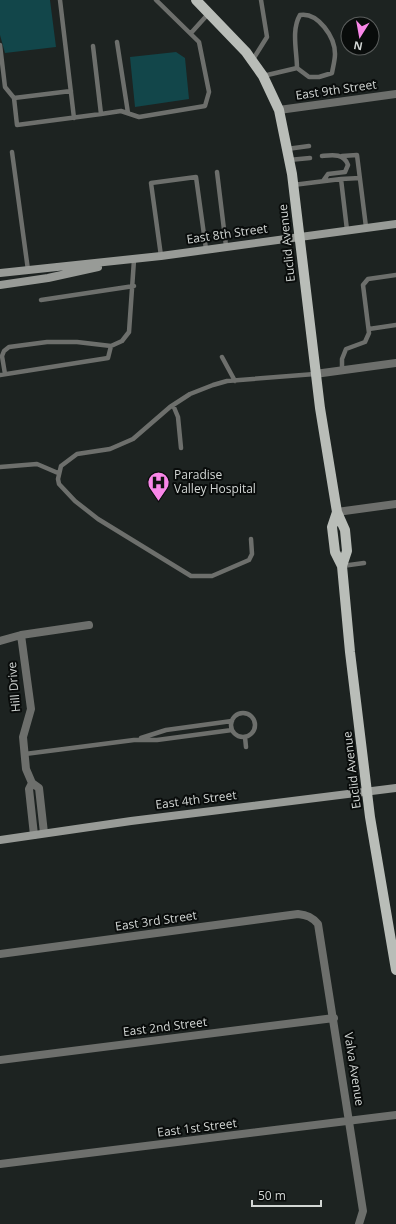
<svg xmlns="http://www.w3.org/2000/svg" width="396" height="1224" font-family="'Open Sans',sans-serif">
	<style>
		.building { fill: #12464a }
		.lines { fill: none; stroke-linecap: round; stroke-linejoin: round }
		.lane { stroke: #6d6f6c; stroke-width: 4.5 }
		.street { stroke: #6d6f6c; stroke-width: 8 }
		.secondary { stroke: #989b97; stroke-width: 8 }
		.primary { stroke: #b9bdb8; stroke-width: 10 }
		.labels { text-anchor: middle; stroke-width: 4; stroke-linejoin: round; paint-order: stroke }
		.street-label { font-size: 12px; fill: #d3d7d5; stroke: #090c0b }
		.poi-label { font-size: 12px; fill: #d3d7d5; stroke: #090c0b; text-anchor: start }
	</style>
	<rect width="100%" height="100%" fill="#1d2321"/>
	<path class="building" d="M0,0H50L56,47L5,53L0,35Z
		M176,52L185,58L189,99L135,107L130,57Z"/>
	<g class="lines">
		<path class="lane" d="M60,0L74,118
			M191,33L209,13
			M117,42L128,113
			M0,45L5,87L14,98L17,125L101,114L93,46
			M252,61L267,37L261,0
			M263,76L297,68C297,52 291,30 300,15C318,12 335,37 335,54C335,60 333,67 332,73L319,77H309L297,68
			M14,98L71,91
			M101,114L121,111L139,117L205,106L209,92L199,42L156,0
			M287,149L309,146
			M12,152L28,270
			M322,156C332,155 344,153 348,165L345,172L328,174L323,181
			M342,156L357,155L366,227
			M289,160L310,158
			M217,172L226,246
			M341,179L360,178
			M293,185L341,179L347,230
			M161,256L151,183L196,177L206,249
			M41,300L134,286
			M369,329L396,325
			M222,357L235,381
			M342,371V359L346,349L365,342L369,333L363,285L368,279L396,275
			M5,374L2,356L4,351L9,347L47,342H77L111,346L122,341L129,332L134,260
			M0,375L108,358L111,346
			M173,405L178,417L181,448
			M0,467L37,464L58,473
			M251,539L252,554L249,560L212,576H191L98,519L75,501L59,484L58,479L61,466L77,454L110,449L133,439L170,407L190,394L213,385L227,381L315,374
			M342,566L364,563
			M231 725a12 12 0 1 1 24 0a12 12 0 1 1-24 0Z
			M245,737L246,747
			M141,738L166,730L232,721
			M25,754L134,740H157L232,730"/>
		<path class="street" d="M279,110L396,94
			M315,374L396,363
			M337,512L396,504
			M21,635L31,709L23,737L26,769L32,783L39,788L44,833
			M0,641L21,635L89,625
			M32,783L29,789L34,835
			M0,954L298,914C307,915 312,917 318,924L363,1211L359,1224
			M0,1060L334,1018
			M0,1164L396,1115"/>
		<path class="secondary" d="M0,273L161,256L396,224
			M0,285L48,278L98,267
			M0,840L131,821L396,788"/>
		<path class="primary" d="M196,0L246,52L263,76L279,110L292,174L320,408L337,512L345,530L347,551L342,566
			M337,512L332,527L335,552L342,566L350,652L370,817L396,970"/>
	</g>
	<defs>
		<symbol id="hospital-pin" viewBox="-11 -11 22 30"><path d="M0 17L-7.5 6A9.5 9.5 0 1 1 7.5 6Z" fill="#f987e8" stroke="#090c0b"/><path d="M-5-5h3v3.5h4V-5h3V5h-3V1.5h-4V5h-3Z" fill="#111"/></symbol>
	</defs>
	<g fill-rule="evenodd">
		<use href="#hospital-pin" x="146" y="470" width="25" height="34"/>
	</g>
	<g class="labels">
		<g class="street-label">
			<text transform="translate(336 90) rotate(-8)" y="4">East 9th Street</text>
			<text transform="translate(227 234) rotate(-8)" y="4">East 8th Street</text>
			<text transform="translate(287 243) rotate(-96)" y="4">Euclid Avenue</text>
			<text transform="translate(14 687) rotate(-95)" y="4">Hill Drive</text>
			<text transform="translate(352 770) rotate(-97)" y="4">Euclid Avenue</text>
			<text transform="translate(196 800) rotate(-7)" y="4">East 4th Street</text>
			<text transform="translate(156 921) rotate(-8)" y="4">East 3rd Street</text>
			<text transform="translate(165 1027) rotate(-7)" y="4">East 2nd Street</text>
			<text transform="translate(354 1069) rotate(81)" y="4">Valva Avenue</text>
			<text transform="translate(197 1128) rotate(-7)" y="4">East 1st Street</text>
		</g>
		<g class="poi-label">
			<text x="174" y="479">Paradise<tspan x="174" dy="14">Valley Hospital</tspan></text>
		</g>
	</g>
	<g transform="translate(360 36) rotate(191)"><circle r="19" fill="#090c0b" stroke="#5a5d5c"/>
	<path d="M0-3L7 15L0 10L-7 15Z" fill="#f987e8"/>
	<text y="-6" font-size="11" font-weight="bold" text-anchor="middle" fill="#d3d7d5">N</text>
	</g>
	<path d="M252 1200v6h69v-6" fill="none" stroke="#d3d7d5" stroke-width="2"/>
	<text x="258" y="1200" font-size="12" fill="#d3d7d5" stroke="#090c0b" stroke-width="3" paint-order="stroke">50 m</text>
</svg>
